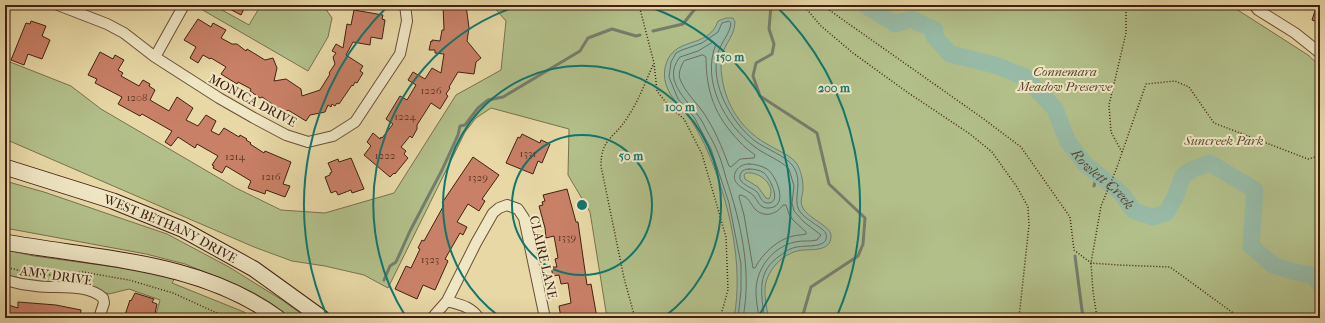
<svg xmlns="http://www.w3.org/2000/svg" width="1325" height="323" font-family="'IM FELL French Canon',serif">
	<style>
		.green { fill: #b2bf89; stroke: #7a704e }
		.water { fill: #97baa6; stroke: #757d6b; fill-rule: evenodd }
		.lines { fill: none; stroke-linecap: round; stroke-linejoin: round }
		.shore { stroke: #6c6e5c; stroke-width: 1 }
		.stream { stroke: #757d6b; stroke-width: 3 }
		.river { stroke: #97baa6; stroke-width: 17 }
		.building { fill: #c88066; stroke: #412113 }
		.minor-casing { stroke: #6a4f38; stroke-width: 12 }
		.secondary-casing { stroke: #412113; stroke-width: 17 }
		.path { stroke: #412113; stroke-width: 1.5; stroke-dasharray: 1 2; stroke-linecap: butt }
		.minor { stroke: #efe6c4; stroke-width: 10 }
		.secondary { stroke: #efe6c4; stroke-width: 15 }
		.ring { fill: none; stroke: #0f766e; stroke-width: 2 }
		.labels { text-anchor: middle; stroke-width: 4; stroke-linejoin: round; paint-order: stroke }
		.number-label { font-size: 11px; fill: #633928 }
		.park-label { font-size: 13px; font-style: italic; fill: #5d4830; stroke: #efe6c4 }
		.street-label { font-size: 13px; fill: #412113; stroke: #efe6c4 }
		.water-label { font-size: 14px; font-style: italic; fill: #564738; stroke: #efe6c4 }
		.centre { fill: #0f766e; stroke: #efe6c4; stroke-width: 2 }
		.ring-label { font-size: 12px; text-anchor: middle; font-weight: bold; fill: #0f766e; stroke: #efe6c4; stroke-width: 4; stroke-linejoin: round; paint-order: stroke }
	</style>
	<rect width="100%" height="100%" fill="#e7d8a5"/>
	<filter id="stains"><feTurbulence type="fractalNoise" baseFrequency=".005" numOctaves="4"/><feColorMatrix values="0 0 0 0 .2 0 0 0 0 .09 0 0 0 0 .02 0 0 0 .5 -.17"/></filter>
	<radialGradient id="worn" r=".72"><stop offset=".6" stop-color="#630" stop-opacity="0"/><stop offset="1" stop-color="#630" stop-opacity=".3"/></radialGradient>
	<path class="green" d="M194,5H213L249,25L261,5H323L332,18L328,37L308,71Z
		M492,5H1230L1308,55L1320,66V318H607L590,212L568,175L569,129L491,108L476,118L465,132L388,288L364,275L325,266L292,261L254,247L5,139V60L71,86L101,109L236,188L281,210L325,213L394,193L456,95L501,70L506,21Z
		M5,181L44,192L167,234L229,267L282,300L307,318H290L238,286L185,264L146,254L5,228Z
		M5,250L34,256L152,272L175,278L172,283L244,312L253,318H155L160,300L129,289L109,294L82,285L34,281L5,275Z"/>
	<path class="water" d="M726,18H733L735,22C735,38 720,47 721,64C721,97 738,128 767,144C776,150 791,155 797,164C801,171 803,180 803,188C803,195 799,202 803,208C808,218 830,226 831,235C832,254 807,248 797,251C782,255 770,268 766,282C763,294 767,306 768,318H734C744,264 729,202 708,152C704,142 697,130 691,120C679,105 661,90 665,68C672,34 708,51 718,21ZM746,173C759,171 777,185 769,199L766,198L758,187L745,179L744,175Z"/>
	<g class="lines">
		<path class="shore" d="M703,55L706,57C706,92 715,116 739,141C744,147 750,151 755,155L754,158L740,159L731,167L729,166C722,147 714,128 703,112C695,101 685,92 680,79C678,73 681,66 684,61Z
			M749,164C755,164 762,166 767,169C777,176 789,207 769,208C759,209 758,200 753,195C746,189 729,184 736,171C739,166 744,164 749,164Z
			M749,169C754,169 760,170 764,173C770,178 783,204 767,203C762,203 760,196 757,192C752,187 735,183 741,173C742,170 746,169 749,169Z
			M740,195C749,196 750,204 756,210C765,218 777,214 783,205H786L789,214L793,220L806,232V234C802,235 798,235 793,236C777,240 763,253 755,268H753L744,215L739,197Z
			M738,318L741,290V264L729,203L711,149L694,117L678,99L669,77L671,62L676,53L682,50L702,43L718,32L722,23L729,21L731,23C730,34 721,42 718,53C709,84 732,123 755,141C766,149 786,156 793,166C803,181 794,195 798,208C802,219 825,228 826,234C830,249 804,245 797,247C791,248 785,251 781,255C755,272 762,293 764,318
			M743,318C752,271 741,223 726,178C723,167 720,156 715,146C712,139 707,132 704,125C694,104 659,83 680,57L698,51L713,42L716,44C701,81 725,125 755,147C765,155 779,159 789,169L794,186L792,203L794,211L804,222L821,235L817,240C809,242 802,240 795,242C772,247 755,270 756,293C756,301 758,310 759,318"/>
		<path class="stream" d="M771,5L769,29L774,44L772,54L756,63L753,76L760,96L817,133L829,184L865,218L863,244L858,256L811,287L802,318
			M653,31L683,24L698,5
			M1094,186L1097,174
			M1075,256L1083,318
			M384,280L390,266L396,262L410,231L442,170L458,135L460,126L465,125L478,108L488,100L503,97L580,51L588,38L612,29L636,36L640,35"/>
		<path class="river" id="s1" d="M865,5L895,24L911,19L935,30L934,36L950,54L995,65L1025,77L1055,109L1067,140L1085,164L1121,193L1134,211L1153,217L1166,213L1175,197L1183,176L1191,170L1210,163L1255,190L1251,246L1273,265L1295,272L1312,275L1320,284"/>
	</g>
	<path class="building" d="M222,5H246L241,15Z
		M443,5H466L469,28L467,41L481,58L476,62L474,74L458,72L449,87L450,88L446,94L448,96L440,109L431,103L417,125V129L412,138L410,136L401,147L406,151L404,154L408,158L395,174L394,173L390,177L364,155L371,146L367,142L373,133L380,139L381,137L382,138L393,124L386,119L400,96L407,100L416,85L408,80L413,72L425,79L432,68L441,73L444,54L435,53V50H429L431,41L432,42V40L440,41L442,30H444Z
		M1317,5H1320V23L1312,20Z
		M354,10L383,15L382,19L385,20L382,39L371,37L370,45L353,42L346,55L363,66L360,71L363,73L357,83L355,82L353,86L352,85L339,104L337,103L335,106L332,104L331,107L328,105L325,112L310,115L306,121L288,110L285,113L262,97L260,98L250,91L251,89L238,82L237,84L221,74L226,67L211,58L210,59L203,55L198,63L190,58L196,47L184,40L198,19L211,27L213,23L226,30L221,38L232,44H237L246,51L247,49L265,60L273,58L277,68L274,81L286,79L301,89L302,96L320,90L330,74L329,73L335,64L333,57L336,53L332,51L336,44L343,48L347,24L351,25Z
		M31,21L46,26L42,36L50,40L42,59L28,54L24,65L11,60L26,23L30,24Z
		M100,52L113,59L115,55L124,60L118,70L123,73L121,76L139,86L143,80L150,84L149,86L155,90L150,100L169,111L177,97L193,108L186,120L198,126L206,115L216,121L211,131L219,135L224,128L239,137L240,135L247,139L246,140L251,143L250,144L264,153L265,151L291,162L283,184L290,186L285,197L266,190L265,194L248,188L251,181L226,166L222,173L213,168L214,166L212,165L218,156L197,144L195,148L178,137L171,146L165,142L172,131L142,114L140,116L118,104L122,97L95,83L97,79L88,75Z
		M522,134L540,143L541,140L550,144L542,163L538,161L533,174L506,163L518,137L520,138Z
		M473,157L499,175L482,199L485,201L479,211L468,204L457,222L467,227L463,235L460,233L445,259L448,261L435,290L423,285L417,299L395,289L406,266L411,268L420,249L418,248L422,240L424,241L444,205L442,203Z
		M351,158L364,189L352,193L351,190L338,195L336,191L331,193L325,177L330,175V173L332,172L328,163L338,159L339,162Z
		M567,189L576,222H578L587,285L591,284L597,318H561L559,306L571,303L568,283L561,284L559,275L553,276L551,267H557L555,259L558,258L554,236L546,238L545,228L539,206L543,205L542,202L545,201L543,195Z
		M135,293L154,299L152,302L157,304L154,318H124L130,300L131,301Z
		M18,302L56,305L81,310L80,318H5V304L18,308Z"/>
	<g class="lines">
		<defs>
			<path id="minor" d="M58,5L107,24L124,33L155,57L219,98L254,118L286,135L308,142L333,136L355,122L400,54L407,21L405,5
				M1254,5L1258,10L1295,33L1320,53
				M155,57L184,5
				M5,280C15,283 25,285 36,286C57,289 86,283 103,298L104,303L99,318
				M447,301C461,305 470,306 479,318
				M432,318L447,301L476,243L493,213L499,208L507,205L518,209L524,218L545,318"/>
			<g id="secondary">
				<path id="s2" d="M5,167L113,201L182,229L254,269L322,318"/>
				<path d="M5,242C97,259 199,260 278,318"/>
			</g>
		</defs>
		<use href="#minor" class="minor-casing"/>
		<use href="#secondary" class="secondary-casing"/>
		<path class="path" d="M639,5L654,63L657,91L668,105L684,119L702,154L726,237L728,290L720,318
			M803,5L821,26L853,53L907,92L970,134L992,152L1017,187L1028,207L1029,225L1019,318
			M822,5L981,117L1021,147L1070,217L1074,250L1091,263L1118,265L1170,267L1240,318
			M1122,152L1111,132L1109,105L1126,33V5
			M5,267L30,273L52,275L83,272L129,280L173,293L228,318
			M334,314L341,318
			M635,318L624,278L601,166C601,138 614,139 627,118C638,102 645,83 653,65
			M1097,318L1093,291L1091,263L1101,206L1116,170L1146,84L1175,81L1189,87L1214,123L1308,159L1320,156"/>
		<use href="#minor" class="minor"/>
		<use href="#secondary" class="secondary"/>
	</g>
	<g class="ring">
		<circle cx="582" cy="205" r="70"/>
		<path d="M500 317A139 139 0 1 1 664 317"/>
		<path d="M406 317A209 209 0 0 1 521 5M643 5A209 209 0 0 1 758 317"/>
		<path d="M327 316A278 278 0 0 1 389 5M775 5A278 278 0 0 1 837 316"/>
	</g>
	<g class="labels">
		<g class="number-label">
			<text x="431" y="94">1226</text>
			<text x="137" y="101">1208</text>
			<text x="405" y="120">1224</text>
			<text x="528" y="157">1331</text>
			<text x="385" y="159">1222</text>
			<text x="235" y="160">1214</text>
			<text x="271" y="180">1216</text>
			<text x="478" y="181">1329</text>
			<text x="567" y="241">1339</text>
			<text x="430" y="263">1323</text>
		</g>
		<g class="park-label">
			<text x="1065" y="76">Connemara<tspan x="1065" dy="15">Meadow Preserve</tspan></text>
			<text x="1224" y="145">Suncreek Park</text>
		</g>
		<g class="street-label">
			<text transform="translate(253 100) rotate(28)" y="5">MONICA DRIVE</text>
			<text dy="5" stroke="none"><textPath href="#s2" startOffset="177">WEST BETHANY DRIVE</textPath></text>
			<text transform="translate(544 257) rotate(77)" y="5">CLAIRE LANE</text>
			<text transform="translate(56 275) rotate(8)" y="5">AMY DRIVE</text>
		</g>
		<g class="water-label">
			<text dy="5" stroke="none"><textPath href="#s1" startOffset="318">Rowlett Creek</textPath></text>
		</g>
	</g>
	<circle cx="582" cy="205" r="6" class="centre"/>
	<g class="ring-label">
		<text x="730" y="61">150 m</text>
		<text x="834" y="92">200 m</text>
		<text x="680" y="111">100 m</text>
		<text x="631" y="160">50 m</text>
	</g>
	<rect width="1325" height="323" fill="none" stroke="#e7d8a5" stroke-width="20"/>
	<rect x="6" y="6" width="1313" height="311" fill="none" stroke="#412113" stroke-width="2"/>
	<rect x="10" y="10" width="1305" height="303" fill="none" stroke="#412113"/>
	<rect width="100%" height="100%" filter="url(#stains)"/>
	<rect width="100%" height="100%" fill="url(#worn)"/>
</svg>
